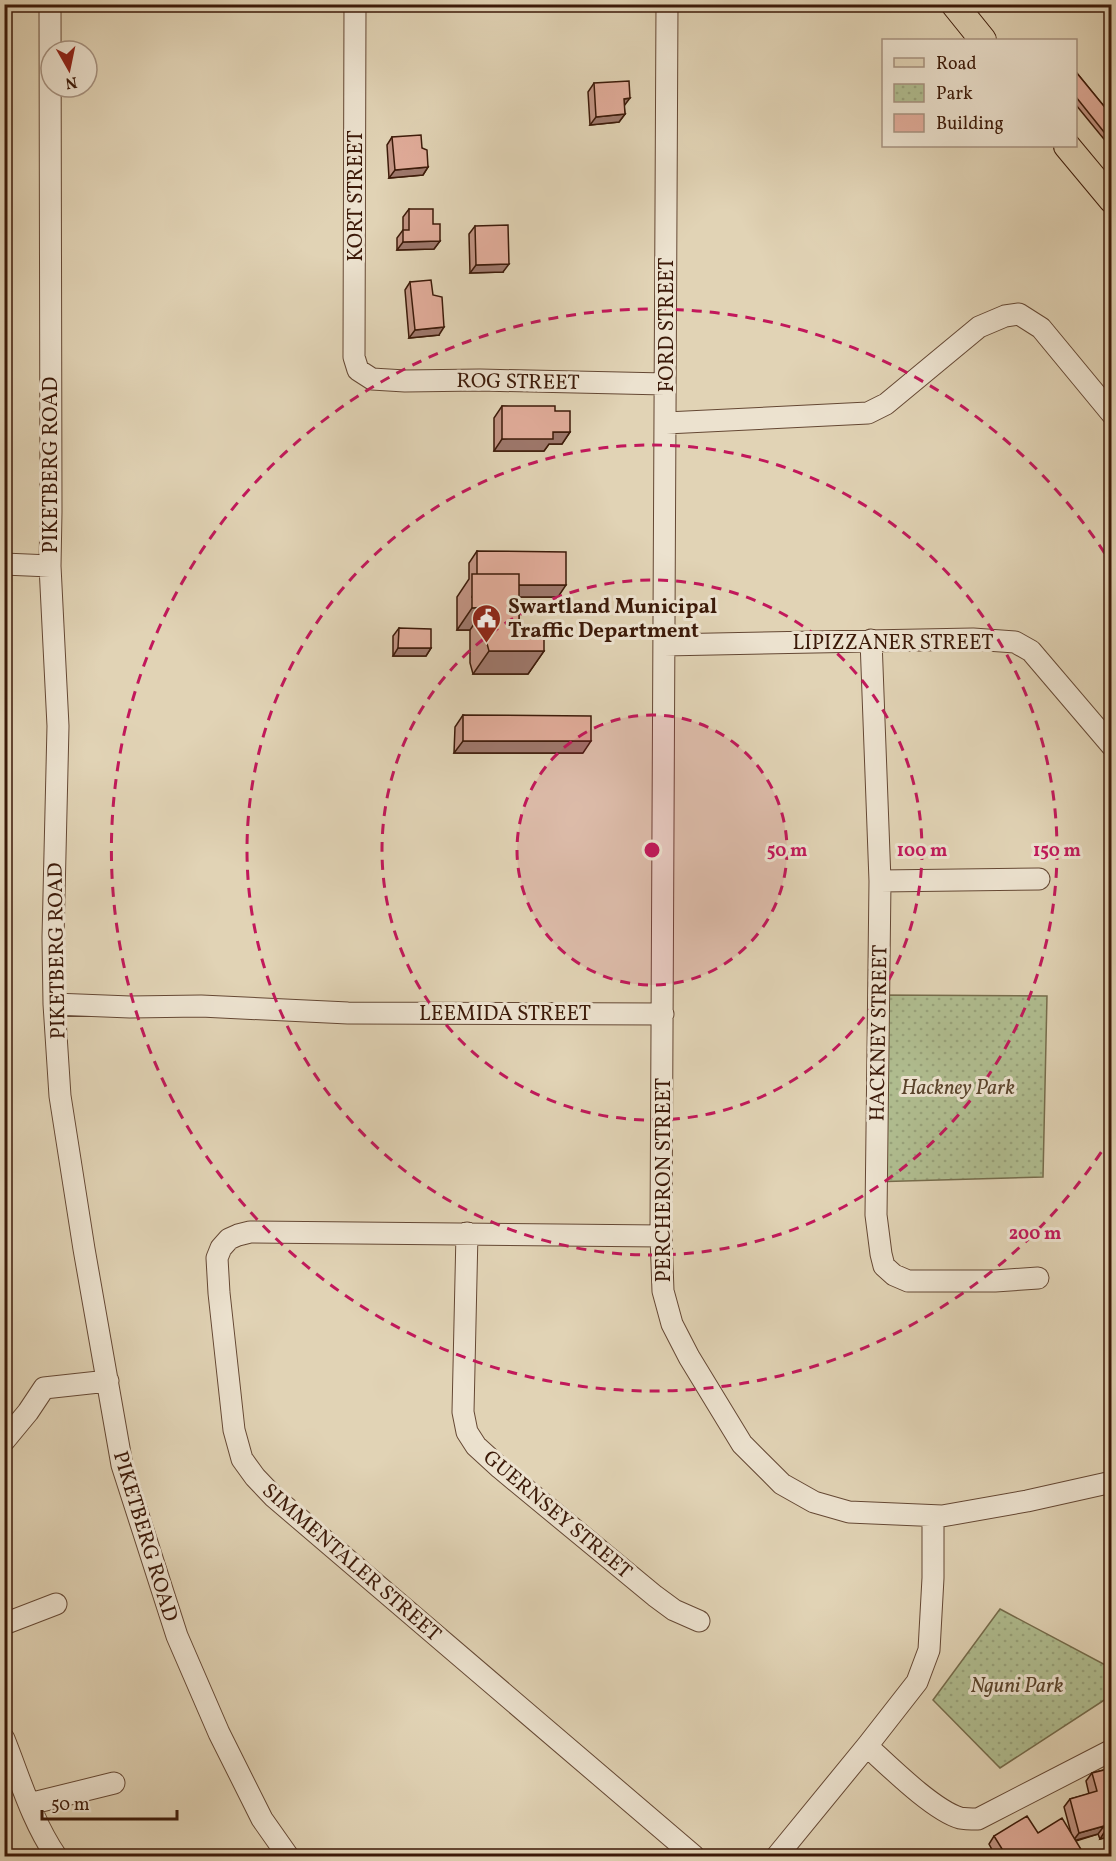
<svg xmlns="http://www.w3.org/2000/svg" width="1116" height="1861" font-family="Vollkorn,serif">
	<style>
		.park { fill: url(#park-dots); stroke: #766c4c; stroke-width: 1.5 }
		.lines { fill: none; stroke-linecap: round; stroke-linejoin: round }
		.minor-casing { stroke: #654834; stroke-width: 23 }
		.major-casing { stroke: #3c1a09; stroke-width: 28 }
		.minor { stroke: #ece2cf; stroke-width: 21 }
		.major { stroke: #e1d3b5; stroke-width: 26 }
		.wall { fill: #c29484; stroke: #3c1a09; stroke-width: 1.5 }
		.shaded-wall { fill: #9e786c; stroke: #3c1a09; stroke-width: 1.5 }
		.building { fill: #e1ac9a; stroke: #3c1a09; stroke-width: 1.5 }
		.ring { fill: none; stroke: #c2185b; stroke-width: 3; stroke-dasharray: 10 8 }
		.labels { text-anchor: middle; stroke-width: 6; stroke-linejoin: round; paint-order: stroke }
		.street-label { font-size: 21px; fill: #3c1a09; stroke: #ece2cf }
		.poi-label { font-size: 21px; font-weight: bold; fill: #3c1a09; stroke: #ece2cf; text-anchor: start }
		.park-label { font-size: 21px; font-style: italic; fill: #59432b; stroke: #ece2cf }
		.centre { fill: #c2185b; stroke: #ece2cf; stroke-width: 3 }
		.ring-label { font-size: 18px; text-anchor: middle; font-weight: bold; fill: #c2185b; stroke: #ece2cf; stroke-width: 6; stroke-linejoin: round; paint-order: stroke }
	</style>
	<defs>
		<pattern id="park-dots" width="8" height="8" patternUnits="userSpaceOnUse" patternTransform="scale(1.5)"><rect width="8" height="8" fill="#b0bd90"/><path d="M2 2h.1M6 6h.1" fill="none" stroke="#98a27b" stroke-width="1.8" stroke-linecap="round"/></pattern>
	</defs>
	<rect width="100%" height="100%" fill="#e1d3b5"/>
	<filter id="stains"><feTurbulence type="fractalNoise" baseFrequency=".00333" numOctaves="4"/><feColorMatrix values="0 0 0 0 .2 0 0 0 0 .09 0 0 0 0 .02 0 0 0 .5 -.17"/></filter>
	<radialGradient id="worn" r=".72"><stop offset=".6" stop-color="#630" stop-opacity="0"/><stop offset="1" stop-color="#630" stop-opacity=".3"/></radialGradient>
	<path class="park" d="M874,995L1047,996L1043,1177L870,1182Z
		M1000,1609L1111,1668L1112,1695L1000,1768L933,1700Z"/>
	<g class="lines">
		<defs>
			<path id="minor" d="M50,4L51,512L50,566L58,726L53,938L54,1004L60,1096L84,1249L122,1465L177,1636L219,1733L262,1819L288,1856
				M355,4L354,357L358,370L372,379L405,381L480,380L665,384
				M667,4L661,1236L663,1291L672,1324L689,1357L742,1444L782,1484L814,1502L849,1512L942,1516L1027,1501L1112,1482
				M666,423L868,413L886,404L979,327L1005,316L1019,314L1041,328L1112,414
				M4,564L50,566
				M871,640L880,881L876,1215L881,1254L884,1266L894,1275L908,1281H995L1038,1278
				M664,645L973,639L1015,642L1031,651L1112,746
				M880,881L1039,879
				M54,1004L130,1007L201,1006L348,1013L663,1014
				M467,1233L463,1412L467,1432L476,1446L500,1468L655,1596L674,1610L699,1621
				M661,1236L250,1232L238,1235L229,1239L221,1248L217,1258L219,1293L234,1430L242,1459L255,1477L274,1497L694,1856
				M4,1441L28,1412L44,1388L108,1381
				M4,1624L56,1604
				M4,1739C20,1779 32,1821 56,1856
				M867,1746C889,1766 933,1810 960,1818C965,1819 972,1819 978,1819L1112,1750
				M29,1804L114,1783
				M777,1856L867,1746L917,1682L929,1650L933,1578V1516"/>
			<path id="major" d="M954,4L983,40
				M1067,146L1112,200"/>
		</defs>
		<use href="#minor" class="minor-casing"/>
		<use href="#major" class="major-casing"/>
		<use href="#minor" class="minor"/>
		<use href="#major" class="major"/>
	</g>
	<path class="wall" d="M1112,53V104L1109,102L1107,60Z
		M1076,72L1112,116V149L1076,105Z
		M594,83L624,106L625,114L619,122L590,125L588,92Z
		M392,137L422,148L428,167L423,175L389,178L387,145Z
		M409,209L433,224L440,241L434,249L397,250V238L403,230V217Z
		M475,226L503,272L470,273L469,234Z
		M410,282L439,335L409,338L405,290Z
		M502,406L555,411L570,432L562,444H549L544,451H494V418Z
		M477,551L558,597H519V636L544,651L528,674H473L470,663V630H457V597L469,579V563Z
		M399,628L431,648L426,656H393V636Z
		M463,715L583,753H454L455,727Z
		M1112,1768V1836L1100,1839L1098,1834L1076,1841L1078,1857H996L989,1844L994,1836L1038,1833H1071L1064,1807L1070,1799L1089,1794L1086,1781L1092,1773Z"/>
	<path class="shaded-wall" d="M630,98L624,106V99Z
		M625,114L619,122L590,125L596,117Z
		M428,167L423,175L389,178L395,170Z
		M440,241L434,249L397,250L403,242Z
		M509,264L503,272L470,273L476,265Z
		M444,327L439,335L409,338L415,330Z
		M553,432H570L562,444H549L544,451H494L502,439Z
		M477,585H566L558,597H472Z
		M486,607L470,630H457L472,608Z
		M398,648H431L426,656H393Z
		M489,651H544L528,674H473Z
		M463,741H591L583,753H454Z
		M1104,1826L1098,1834L1073,1841L1079,1833Z
		M1112,1829V1836L1100,1839L1105,1831Z"/>
	<path class="building" d="M1076,72L1112,116V142L1076,97Z
		M629,81L630,98L624,99L625,114L596,117L594,83Z
		M421,135L422,148L427,150L428,167L395,170L392,137Z
		M409,209H433V224H440V241L403,242V230H409Z
		M508,225L509,264L476,265L475,226Z
		M431,280L433,295L442,297L444,327L415,330L410,282Z
		M502,406H555V411H570V432H553V439H502Z
		M477,551L566,552V585H519V574H477Z
		M472,574H519V636H544V651H489L486,640V607L472,608Z
		M399,628L431,629V648H398Z
		M463,715L591,716V741H463Z
		M1112,1768V1829L1105,1831L1104,1826L1079,1833L1070,1799L1097,1791L1092,1773Z
		M1027,1816L1038,1833L1062,1818L1082,1851L1072,1857H1007L994,1836Z"/>
	<circle cx="652" cy="850" r="135" fill="#c2185b" fill-opacity=".12"/>
	<g class="ring">
		<circle cx="652" cy="850" r="135"/>
		<circle cx="652" cy="850" r="270"/>
		<circle cx="652" cy="850" r="405"/>
		<path d="M1111 1137A541 541 0 1 1 1111 563"/>
	</g>
	<defs>
		<symbol id="civic-pin" viewBox="-11 -11 22 30"><path d="M0 17L-7.5 6A9.5 9.5 0 1 1 7.5 6Z" fill="#8f2418" stroke="#ece2cf"/><path d="M-.6-6.5H3V-4.5H.6V-3L4-1V1h2V6H-6V1h2V-1L-.6-3ZM-1.2 2.5V6h2.4V2.5Z" fill="#fff"/></symbol>
	</defs>
	<g fill-rule="evenodd">
		<use href="#civic-pin" x="470" y="602" width="33" height="45"/>
	</g>
	<g class="labels">
		<g class="street-label">
			<text transform="translate(355 196) rotate(-90)" y="7">KORT STREET</text>
			<text transform="translate(666 325) rotate(-90)" y="7">FORD STREET</text>
			<text transform="translate(518 381) rotate(1)" y="7">ROG STREET</text>
			<text transform="translate(50 465) rotate(-90)" y="7">PIKETBERG ROAD</text>
			<text x="893" y="649">LIPIZZANER STREET</text>
			<text transform="translate(56 951) rotate(-91)" y="7">PIKETBERG ROAD</text>
			<text x="505" y="1020">LEEMIDA STREET</text>
			<text transform="translate(878 1033) rotate(-89)" y="7">HACKNEY STREET</text>
			<text transform="translate(663 1180) rotate(-90)" y="7">PERCHERON STREET</text>
			<text transform="translate(558 1514) rotate(40)" y="7">GUERNSEY STREET</text>
			<text transform="translate(146 1536) rotate(73)" y="7">PIKETBERG ROAD</text>
			<text transform="translate(352 1562) rotate(41)" y="7">SIMMENTALER STREET</text>
		</g>
		<g class="poi-label">
			<text x="508" y="613">Swartland Municipal<tspan x="508" dy="24">Traffic Department</tspan></text>
		</g>
		<g class="park-label">
			<text x="958" y="1094">Hackney Park</text>
			<text x="1017" y="1692">Nguni Park</text>
		</g>
	</g>
	<circle cx="652" cy="850" r="9" class="centre"/>
	<g class="ring-label">
		<text x="787" y="856">50 m</text>
		<text x="922" y="856">100 m</text>
		<text x="1057" y="856">150 m</text>
		<text x="1035" y="1239">200 m</text>
	</g>
	<rect width="1116" height="1861" fill="none" stroke="#e1d3b5" stroke-width="24"/>
	<rect x="6" y="6" width="1104" height="1849" fill="none" stroke="#3c1a09" stroke-width="3"/>
	<rect x="12" y="12" width="1092" height="1837" fill="none" stroke="#3c1a09" stroke-width="1.5"/>
	<rect x="882" y="39" width="195" height="108" fill="#ece2cf" stroke="#a69280" stroke-width="1.5"/>
	<rect x="894" y="58" width="30" height="9" fill="#e1d3b5" stroke="#a69280" stroke-width="1.5"/>
	<text x="936" y="69" font-size="18" fill="#3c1a09">Road</text>
	<rect x="894" y="84" width="30" height="18" fill="url(#park-dots)" stroke="#a69280" stroke-width="1.5"/>
	<text x="936" y="99" font-size="18" fill="#3c1a09">Park</text>
	<rect x="894" y="114" width="30" height="18" fill="#e1ac9a" stroke="#a69280" stroke-width="1.5"/>
	<text x="936" y="129" font-size="18" fill="#3c1a09">Building</text>
	<g transform="translate(69 69) rotate(171)"><circle r="28" fill="#ece2cf" stroke="#a69280" stroke-width="1.5"/>
	<path d="M0-4.5L10 22L0 15L-10 22Z" fill="#8f2418"/>
	<text y="-9" font-size="16" font-weight="bold" text-anchor="middle" fill="#3c1a09">N</text>
	</g>
	<path d="M42 1810v9h135v-9" fill="none" stroke="#3c1a09" stroke-width="3"/>
	<text x="51" y="1810" font-size="18" fill="#3c1a09" stroke="#ece2cf" stroke-width="4.5" paint-order="stroke">50 m</text>
	<rect width="100%" height="100%" filter="url(#stains)"/>
	<rect width="100%" height="100%" fill="url(#worn)"/>
</svg>
